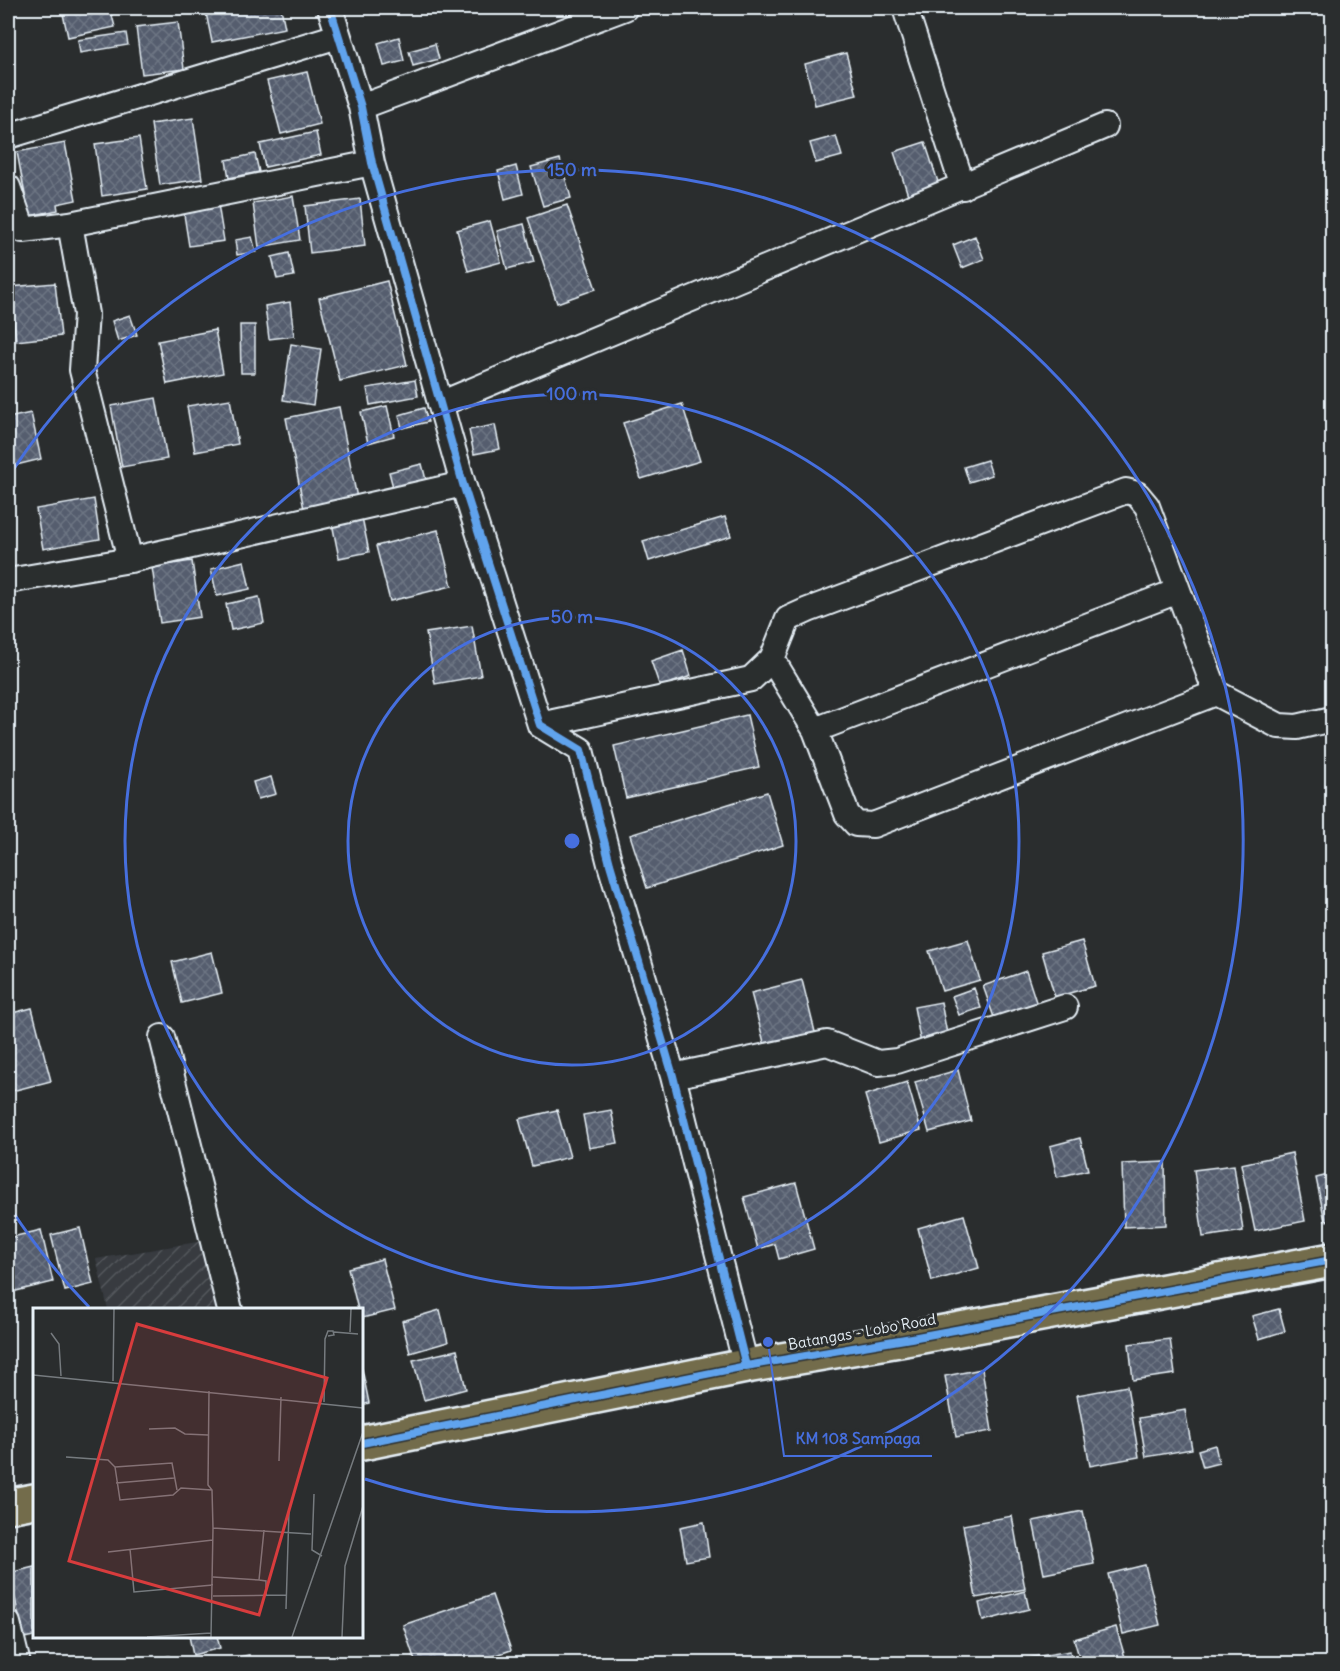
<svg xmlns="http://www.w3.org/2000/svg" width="1340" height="1671" font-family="Delius,sans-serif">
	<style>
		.industrial { fill: url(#industrial-furrows) }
		.building { fill: url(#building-cross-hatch); stroke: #e8f1f8; stroke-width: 1.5 }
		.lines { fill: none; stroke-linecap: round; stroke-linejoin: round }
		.minor-casing { stroke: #e8f1f8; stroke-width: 28 }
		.primary-casing { stroke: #e8f1f8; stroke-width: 38 }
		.minor { stroke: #2a2d2e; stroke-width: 24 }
		.primary { stroke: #736c4b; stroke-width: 33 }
		.cycleway-casing { stroke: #2a2d2e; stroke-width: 11 }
		.cycleway { stroke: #60a3ed; stroke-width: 8 }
		.ring { fill: none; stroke: #466fde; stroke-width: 3 }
		.labels { text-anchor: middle; stroke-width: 6; stroke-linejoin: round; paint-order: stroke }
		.street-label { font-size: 15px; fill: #e8f1f8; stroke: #2a2d2e }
		.inset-road { fill: none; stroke: #767b7f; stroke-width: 1.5 }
		.view { fill: #d83c3d; fill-opacity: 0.15; stroke: #d83c3d; stroke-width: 3 }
		.inset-edge { fill: none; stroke: #e8f1f8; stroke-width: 3 }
		.centre { fill: #466fde; stroke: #2a2d2e; stroke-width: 3 }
		.ring-label { font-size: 18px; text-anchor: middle; font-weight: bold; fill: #466fde; stroke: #2a2d2e; stroke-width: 6; stroke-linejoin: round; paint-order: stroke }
		.leader { fill: none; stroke: #466fde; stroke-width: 2 }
		.callout-dot { fill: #466fde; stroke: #2a2d2e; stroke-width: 2 }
		.callout-label { font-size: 16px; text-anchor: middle; font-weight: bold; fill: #466fde; stroke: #2a2d2e; stroke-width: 6; stroke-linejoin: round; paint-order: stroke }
	</style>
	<defs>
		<pattern id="industrial-furrows" width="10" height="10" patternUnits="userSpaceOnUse" patternTransform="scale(1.5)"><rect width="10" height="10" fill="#373b41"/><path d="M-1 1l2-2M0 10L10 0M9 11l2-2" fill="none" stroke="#54585d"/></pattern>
		<pattern id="building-cross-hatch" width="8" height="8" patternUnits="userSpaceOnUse" patternTransform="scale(1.5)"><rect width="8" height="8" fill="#545d6e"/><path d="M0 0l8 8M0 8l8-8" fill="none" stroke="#6d7583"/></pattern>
	</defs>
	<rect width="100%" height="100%" fill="#2a2d2e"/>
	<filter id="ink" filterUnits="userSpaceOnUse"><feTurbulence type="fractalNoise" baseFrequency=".0167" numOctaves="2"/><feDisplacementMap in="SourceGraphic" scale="12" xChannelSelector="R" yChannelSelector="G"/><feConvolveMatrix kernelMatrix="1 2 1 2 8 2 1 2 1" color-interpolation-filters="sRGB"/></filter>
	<g filter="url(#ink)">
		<path class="industrial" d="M203,1241L219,1309H108L96,1259Z"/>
		<path class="building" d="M95,8H110L115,27L68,37L63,14Z
			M205,8H281L285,28L212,42Z
			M178,22L184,69L142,74L136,27Z
			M126,33L128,45L80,53L78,40Z
			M399,37L404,61L384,66L378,43Z
			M435,44L439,59L413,66L409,51Z
			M846,53L857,95L815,105L805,64Z
			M307,72L320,124L281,134L267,81Z
			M193,118L202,179L160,185L151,124Z
			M316,132L321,155L265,167L260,144Z
			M836,136L842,156L816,163L810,143Z
			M139,138L147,189L102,196L95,144Z
			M925,142L940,188L909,198L894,152Z
			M65,143L76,200L57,204L58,210L29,216L17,152Z
			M255,154L259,172L229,178L226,160Z
			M560,159L571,198L543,206L531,167Z
			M516,166L523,194L505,199L498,171Z
			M293,196L300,240L259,247L253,203Z
			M360,199L365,246L310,253L305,206Z
			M218,204L224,241L189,246L183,208Z
			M567,205L596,289L557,303L528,218Z
			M490,221L501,262L468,271L457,230Z
			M524,224L534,262L507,269L497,231Z
			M975,236L984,259L962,268L953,245Z
			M252,237L256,252L237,255L235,240Z
			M289,253L294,276L277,279L272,257Z
			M387,281L407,365L340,381L319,298Z
			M55,283L61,336L16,341L10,287Z
			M290,302L294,336L269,339L265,306Z
			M130,315L137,335L118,341L112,321Z
			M240,325H255V373H241Z
			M215,330L223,373L167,384L158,341Z
			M291,344L321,349L313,405L283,400Z
			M415,380L418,396L370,405L367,388Z
			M156,398L167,459L122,467L111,406Z
			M230,399L238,444L195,452L187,406Z
			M682,404L700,461L641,479L623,423Z
			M387,406L394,436L368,443L361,412Z
			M339,407L357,498L304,509L286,418Z
			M424,408L428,422L402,428L399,415Z
			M31,413L41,459L8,467V418Z
			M495,425L500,449L474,454L469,430Z
			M987,460L992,475L969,482L964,467Z
			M422,464L427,484L394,491L389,472Z
			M94,499L100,539L43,549L36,509Z
			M362,517L369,552L339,558L332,523Z
			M725,517L731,536L649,561L643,541Z
			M438,530L452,586L390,601L376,546Z
			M192,561L200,617L160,623L152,567Z
			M244,561L250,589L217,596L211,569Z
			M259,597L264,623L231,630L226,604Z
			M472,626L481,676L435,684L426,633Z
			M683,650L691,676L660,687L651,661Z
			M747,715L759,767L626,798L614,746Z
			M271,777L276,794L258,799L253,782Z
			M767,792L783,845L647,888L630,835Z
			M968,940L980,980L942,991L929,951Z
			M1082,941L1095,986L1055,997L1042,952Z
			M212,952L222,993L182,1003L172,962Z
			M1026,971L1038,1008L996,1023L983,986Z
			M802,980L816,1036L766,1050L751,993Z
			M974,988L981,1008L959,1015L952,996Z
			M941,1002L948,1039L921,1044L914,1007Z
			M32,1008L51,1081L8,1092V1014Z
			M958,1070L971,1121L929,1132L915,1082Z
			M907,1082L921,1130L879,1142L865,1095Z
			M557,1110L570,1157L532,1166L519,1119Z
			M611,1110L618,1143L589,1148L583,1115Z
			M1080,1138L1088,1170L1057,1177L1050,1146Z
			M1292,1153L1305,1221L1255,1231L1241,1164Z
			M1165,1162L1166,1225L1124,1227L1122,1164Z
			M1234,1165L1243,1231L1203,1237L1194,1170Z
			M1332,1174V1220L1325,1221L1316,1178Z
			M796,1183L814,1249L779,1259L775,1244L758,1249L744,1197Z
			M964,1215L979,1268L932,1281L918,1228Z
			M80,1228L93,1284L65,1291L51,1235Z
			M41,1230L53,1282L8,1293V1238Z
			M382,1259L395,1310L362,1318V1310H358L348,1268Z
			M1279,1309L1285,1331L1259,1339L1252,1316Z
			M440,1310L448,1342L410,1353L402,1321Z
			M1170,1339L1175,1374L1133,1380L1129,1344Z
			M457,1350L466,1389L424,1400L413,1360Z
			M362,1369L369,1403L362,1405Z
			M982,1369L992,1431L956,1437L945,1376Z
			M1127,1386L1139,1457L1090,1466L1077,1395Z
			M1185,1410L1192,1449L1146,1457L1139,1418Z
			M1215,1445L1219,1463L1203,1467L1198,1450Z
			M1083,1511L1094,1564L1044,1574L1033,1521Z
			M1012,1516L1025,1589L976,1598L963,1525Z
			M704,1522L709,1557L686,1561L680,1527Z
			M1145,1565L1160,1625L1123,1634L1108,1574Z
			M34,1567V1636L24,1638L9,1573Z
			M1025,1591L1029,1609L983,1621L979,1603Z
			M492,1595L511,1650L471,1664H416L403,1625Z
			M1116,1627L1127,1664H1081L1074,1639Z
			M189,1636H217L220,1648L193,1655Z
			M1070,1651L1072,1664H1028L1027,1658Z
			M249,1655L251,1664H207Z
			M169,1656L171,1664H139V1663Z"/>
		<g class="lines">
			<defs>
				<path id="minor" d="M330,8L361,107L372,163L463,484L540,725L581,750L610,864L673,1076L746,1366
					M905,8L963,187
					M361,107L625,8
					M8,136L338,36
					M8,187L23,230L70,224
					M440,404L1105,126
					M130,560L82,370L86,314L70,224L372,163
					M8,581L130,560L463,484
					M772,659L815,730L847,814L856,824L873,825L1216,693
					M540,725L751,679L772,659L788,619L808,610L1126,491L1137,494L1147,506L1216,693L1279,726L1297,727L1332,719
					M815,730L1178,591
					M162,1037L230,1310
					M673,1076L827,1043L878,1063L897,1061L1065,1007
					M8,1623L18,1664"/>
				<path id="primary" d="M362,1443L746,1366L917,1337L1332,1260
					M8,1506L34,1501"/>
			</defs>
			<use href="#minor" class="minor-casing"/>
			<use href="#primary" class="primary-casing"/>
			<use href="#minor" class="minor"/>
			<use href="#primary" class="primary"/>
			<defs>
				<path id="cycleway" d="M330,8L361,107L372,163L463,484L540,725L581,750L610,864L673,1076L746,1366
					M362,1443L746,1366L917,1337L1332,1260"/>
			</defs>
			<use href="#cycleway" class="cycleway-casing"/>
			<use href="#cycleway" class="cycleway"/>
		</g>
	</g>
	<g class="ring">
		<circle cx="572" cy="841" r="224"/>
		<circle cx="572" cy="841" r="447"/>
		<path d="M89 1307A671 671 0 0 1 9 1206M9 476A671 671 0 1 1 365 1479"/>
	</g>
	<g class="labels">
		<g class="street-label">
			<text transform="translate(862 1332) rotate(-10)" y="5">Batangas - Lobo Road</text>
		</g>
	</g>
	<g transform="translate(33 1308)">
		<rect width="330" height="330" fill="#2a2d2e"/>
		<path class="inset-road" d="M301,24L325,26M317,24L318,1M18,25L26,36L28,68M0,67L330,100M80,73L81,1M176,83L175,177L179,182L180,220L178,329M291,94L292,31L295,23H300L301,27L295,28M116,121L142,120L152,126L175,127M33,149L75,152L82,159L87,192L140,187L148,180L179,182M246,153L248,89M82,159L139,155L144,182M83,175L141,170M281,186L279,242L289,248M180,220L278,226M97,241L101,284L180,277M75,244L180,232M180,269L226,272L231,222M226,272L233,273V287M180,288L254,287M253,301L256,203M114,329L178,325M259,329L330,124M309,329L312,258L330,198"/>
		<path class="view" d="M104,16L294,70L226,307L36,253Z"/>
		<rect width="330" height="330" class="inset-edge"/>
	</g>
	<circle cx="572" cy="841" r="9" class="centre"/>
	<g class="ring-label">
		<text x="572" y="176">150 m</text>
		<text x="572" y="400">100 m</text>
		<text x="572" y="623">50 m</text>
	</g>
	<path class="leader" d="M768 1342L784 1456H932"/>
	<circle class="callout-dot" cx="768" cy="1342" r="6"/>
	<g class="callout-label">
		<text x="858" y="1444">KM 108 Sampaga</text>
	</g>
	<rect width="1340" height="1671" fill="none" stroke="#2a2d2e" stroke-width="30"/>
	<rect x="15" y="15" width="1310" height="1641" fill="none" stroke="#e8f1f8" stroke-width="2" filter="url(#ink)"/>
</svg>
